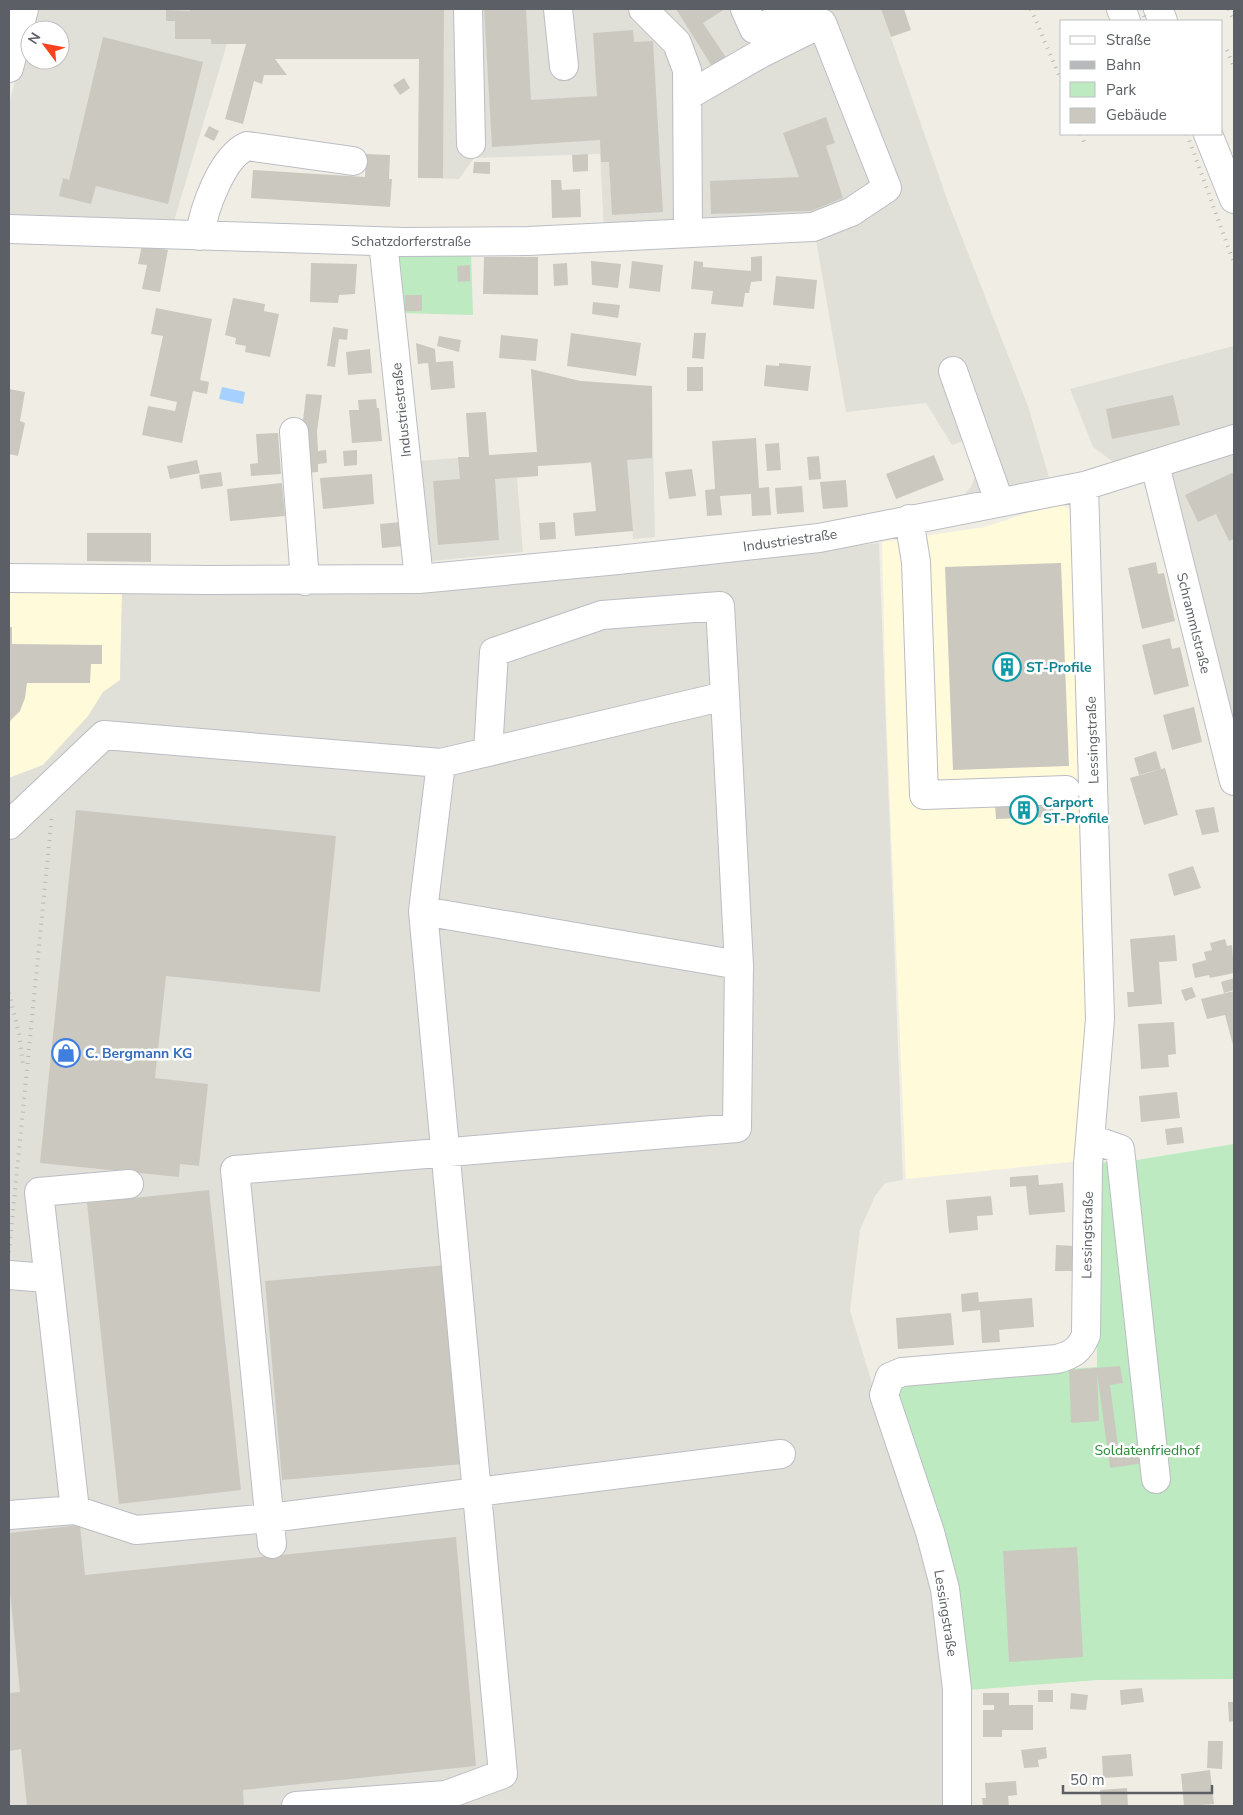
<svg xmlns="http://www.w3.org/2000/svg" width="1243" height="1815" font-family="'Nunito Sans',sans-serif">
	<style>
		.commercial { fill: #fffada }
		.industrial { fill: #e0e0d8; fill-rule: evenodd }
		.green { fill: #bdeac1 }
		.water { fill: #a5d0ff }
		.building { fill: #cbc8c0 }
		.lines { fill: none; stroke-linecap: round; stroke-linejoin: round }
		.minor-casing { stroke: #bbbdc4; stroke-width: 30 }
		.minor { stroke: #fff; stroke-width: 28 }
		.rail { stroke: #b7b8b9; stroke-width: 4; stroke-dasharray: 1 6; stroke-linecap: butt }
		.labels { text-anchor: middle; stroke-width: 5; stroke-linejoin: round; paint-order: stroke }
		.street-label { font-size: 14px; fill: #5c5f66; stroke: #fff }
		.culture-label { font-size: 14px; font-weight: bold; fill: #0d838f; stroke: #fff; text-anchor: start }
		.shop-label { font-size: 14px; font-weight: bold; fill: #366cbe; stroke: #fff; text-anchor: start }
		.park-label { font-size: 14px; fill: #2b8538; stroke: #fff }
	</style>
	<rect width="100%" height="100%" fill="#f0eee4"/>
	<path class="commercial" d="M1056,504L1068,508L1074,517L1091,1003L1080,1161L906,1179L886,710L882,542L985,527Z
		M9,591L122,593L120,680L103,692L89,716L43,765L9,778Z"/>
	<path class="industrial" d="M33,9H881L948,202L1028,406L1049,477L962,497L971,487L976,473L963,441L952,445L926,403L846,412L816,240L604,231L600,154L474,158L459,179L418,178L419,59L255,58V44H227L174,221L9,216V105ZM30,30H60V60H30Z
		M1234,346V726L1167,452L1116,464L1093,447L1070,389Z
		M531,369L580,381L652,386L655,537L633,539L630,495L591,463L538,466V476L517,478L523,552L433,561L426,555L417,461L537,452Z
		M879,543L903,1180L885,1183L875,1196L860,1230L850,1310L941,1615L950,1806H9V778L43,765L88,716L103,692L120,680L122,593H373L508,584Z"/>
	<path class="green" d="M471,252L473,315L402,313L398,257Z
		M1234,1144V1679L1098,1680L968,1690L897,1385L904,1380L1097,1367L1096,1163L1131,1161Z"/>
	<path class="water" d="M222,387L245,392L243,404L219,399Z"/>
	<path class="building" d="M190,9H444L443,178H418L419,59H275L287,75H264L262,84L254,81L243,124L225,119L246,44H211V39H175V21H166V10L190,11Z
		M484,9H526L531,100L597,96L593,33L633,30L634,42L653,41L663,212L612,215L609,162H601L600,140L492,147Z
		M676,9H725L703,23L729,62L715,71Z
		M881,9H904L911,30L891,37Z
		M103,37L203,62L168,204L96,186L91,204L59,196L63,178L69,180Z
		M404,78L410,88L400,95L393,85Z
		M826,117L835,143L826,146L843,198L811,211L711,214L710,181L799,177L783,133Z
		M209,126L219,131L214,141L204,136Z
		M366,154L390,155L389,179H392L390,207L251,198L253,170L365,177Z
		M588,154V171L573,172L572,155Z
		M474,162H490V174L473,173Z
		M551,180H561L562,190L580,189L581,217L552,218Z
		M142,245L168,250L160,292L142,289L147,265L138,264Z
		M762,256V281L751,282L749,293H745L743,307L711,304L713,291L691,289L694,261L703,262V267L751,271V257Z
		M484,257H538V295L483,294Z
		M591,261L621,264L618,288L592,285Z
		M632,261L663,265L660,292L629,288Z
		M311,263L357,264L355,294L339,295L338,303L310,302Z
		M567,263L568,285L554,286L553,264Z
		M470,265V281L458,282L457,266Z
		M776,276L817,280L814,309L773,305Z
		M405,295H422V311H405Z
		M233,298L265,304L264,311L279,314L270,357L245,352L246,346L235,344L236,338L225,335Z
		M593,302L620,305L618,318L592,314Z
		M156,308L212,319L200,380L209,382L207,394L193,391L182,443L142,435L148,406L175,411L177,402L150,396L163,336L151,334Z
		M333,327L348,329L347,340L339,339L335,367L327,366Z
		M571,333L641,343L636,376L567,366Z
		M694,333H706L704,359L692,358Z
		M501,335L538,339L536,361L499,358Z
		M439,336L461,340L459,352L437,346Z
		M416,343L435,349L436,362L453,361L455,388L431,390L428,363L418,364Z
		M370,349L372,373L348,375L346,352Z
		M779,363L811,366L808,391L764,386L766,365L779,366Z
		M687,367H703V391H687Z
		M531,369L580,381L652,386V458L627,460L633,531L575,536L573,513L596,511L591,462L585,463L538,466V476L495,479L499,540L438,545L433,481L460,479L458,457H469L466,413L486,412L489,455L537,452Z
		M9,389L25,392L20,421L25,423L18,456L9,454Z
		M306,394L322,395L317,431L318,451L326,450L327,463L318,464V472L305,473L302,429Z
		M1173,395L1180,425L1112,439L1106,409Z
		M376,399L377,408H379L382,441L352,443L349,410H359L358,400Z
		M278,433L281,474L251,476L250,464L258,463L256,434Z
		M756,438L759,488L769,487L771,515L752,516L751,494L720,496L722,515L707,516L705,490L715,489L712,441Z
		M779,443L781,470L767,471L765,444Z
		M357,450V465L344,466L343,451Z
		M934,455L944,480L896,499L886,474Z
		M819,456L821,479L809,480L807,457Z
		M197,460L200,473L170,479L167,466Z
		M692,469L696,496L669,499L665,472Z
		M221,472L223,486L201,489L199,475Z
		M1234,472V539L1229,541L1216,514L1198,522L1185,495Z
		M372,474L374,504L323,509L320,478Z
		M846,480L848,507L823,509L820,482Z
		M282,483L285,516L230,521L227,489Z
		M802,486L804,512L777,514L775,488Z
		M401,522L403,546L382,548L380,524Z
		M555,522L556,539L540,540L539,523Z
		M87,533H151V562L87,561Z
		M1156,562L1158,574L1164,573L1175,621L1142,629L1128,568Z
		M1061,563L1069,766L953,770L945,567Z
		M9,627H12V644L102,645V664H91L90,683H27L25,698L20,711L9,722Z
		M1170,638L1172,649L1180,647L1189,686L1154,695L1142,645Z
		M1194,707L1202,742L1172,750L1163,715Z
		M1156,751L1161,769L1139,775L1134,758Z
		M1165,768L1178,815L1144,825L1130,778Z
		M1053,802V817L996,819L995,804Z
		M1214,807L1219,832L1202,835L1195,810Z
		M76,810L336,836L320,992L166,976L155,1078L208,1084L199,1166L180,1164L179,1177L40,1163Z
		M1193,866L1201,888L1174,896L1168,874Z
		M1175,935L1177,961L1159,962L1162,1004L1128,1007L1127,992H1134L1130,939Z
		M1225,939L1227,946L1232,945L1234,973L1210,978L1209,975L1195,978L1192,964L1206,960L1204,952L1212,950L1210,943Z
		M1234,978V990L1224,993L1221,982Z
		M1192,987L1196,997L1185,1001L1181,990Z
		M1234,991V1049L1225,1015L1207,1019L1201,999Z
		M1174,1022L1176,1054L1168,1055L1169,1067L1141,1069L1138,1024Z
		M1177,1092L1180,1118L1141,1122L1139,1096Z
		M1182,1127L1184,1143L1167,1145L1165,1129Z
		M1038,1175L1039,1185L1063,1183L1065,1212L1029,1215L1026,1186L1010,1187V1177Z
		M209,1190L241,1490L119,1504L87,1203Z
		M991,1196L993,1215L977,1216L978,1230L949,1233L946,1200Z
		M1056,1245L1075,1246L1074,1271H1055Z
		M447,1265L464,1464L282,1480L265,1281Z
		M978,1292L979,1302L1032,1298L1034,1327L999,1330L1000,1342L982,1343L980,1310L962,1312L961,1294Z
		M951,1313L954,1345L898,1349L896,1318Z
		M1120,1366L1123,1383L1110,1385L1118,1446L1141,1443L1144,1463L1110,1468L1097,1372L1099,1421L1071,1423L1069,1370Z
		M80,1525L85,1575L456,1537L476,1766L243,1790L244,1806H27L21,1749L9,1751V1693L20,1692L9,1582V1533Z
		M1077,1547L1083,1657L1009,1662L1003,1551Z
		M1142,1688L1144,1702L1121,1705L1120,1690Z
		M1038,1690H1053V1702H1038Z
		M983,1693H1009V1705H1033V1730H1002V1737H983V1710H994V1705H983Z
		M1071,1693L1088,1695L1086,1710L1070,1709Z
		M1228,1702H1234V1721L1229,1722Z
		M1208,1741H1223L1222,1769L1207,1768Z
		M1046,1747L1047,1758L1038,1760L1039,1767L1024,1768L1021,1750Z
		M1131,1754L1133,1776L1103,1778L1102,1756Z
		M1210,1770L1214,1804L1184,1806L1181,1774Z
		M1016,1781L1017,1795L1008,1796L1009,1806H983L982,1798H986L985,1783Z
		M1127,1788L1128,1806H1101L1100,1790Z"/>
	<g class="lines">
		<defs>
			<path id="minor" d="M468,9L471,144
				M558,9L564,66
				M643,9L677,43L687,70L688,232
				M745,9L754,29L806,9
				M1121,9L1126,21
				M1158,9L1163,21
				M9,68L24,9
				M1208,134L1234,199
				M9,229L404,242L528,241L813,227L851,212L887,188L822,23L760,54L687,96
				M200,236C203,210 222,157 247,146L353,161
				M383,242L419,579
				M953,371L999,501
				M294,432L305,581
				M1155,465L1234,781
				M909,519L916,562L924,795L1066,790
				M9,578L208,580L419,579L618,560L819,538L1084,486L1234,439
				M488,752L494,652L602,615L720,606L725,696
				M9,825L104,735L441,763L423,911L503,1774L446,1795L296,1806
				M423,911L739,965
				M1091,1139L1120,1149L1156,1479
				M9,1275L47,1278
				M75,1510L136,1530L270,1518L781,1454
				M9,1515L75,1510L39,1192L129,1184
				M272,1544L235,1170L737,1128L739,965L725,696L441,763
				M957,1806V1689L945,1589L930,1532L884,1395L890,1377L902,1372L1057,1359C1072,1355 1080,1350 1086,1335L1088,1164L1100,1019L1084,486"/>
		</defs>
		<use href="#minor" class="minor-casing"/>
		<use href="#minor" class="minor"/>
		<path class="rail" d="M1031,9L1062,82
			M1142,9L1146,21
			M1229,9L1234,21
			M1227,50L1234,68
			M1081,134L1086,147
			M1187,134L1234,263
			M9,993L19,1034L23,1065
			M9,1252L52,814"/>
	</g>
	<defs>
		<symbol id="building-ring" viewBox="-11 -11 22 22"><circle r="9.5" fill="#fff" stroke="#0f9aa8" stroke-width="1.5"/><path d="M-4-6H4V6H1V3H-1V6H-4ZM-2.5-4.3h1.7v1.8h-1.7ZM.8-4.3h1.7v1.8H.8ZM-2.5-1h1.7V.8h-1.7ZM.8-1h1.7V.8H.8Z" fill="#0f9aa8"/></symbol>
		<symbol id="shop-ring" viewBox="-11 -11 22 22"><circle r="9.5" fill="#fff" stroke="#3f7fe0" stroke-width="1.5"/><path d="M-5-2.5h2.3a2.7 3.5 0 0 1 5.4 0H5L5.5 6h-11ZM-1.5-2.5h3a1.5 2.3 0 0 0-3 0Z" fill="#3f7fe0"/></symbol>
	</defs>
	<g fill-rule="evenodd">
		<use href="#building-ring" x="991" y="651" width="32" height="32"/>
		<use href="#building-ring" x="1008" y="794" width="32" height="32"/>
		<use href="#shop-ring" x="50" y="1037" width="32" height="32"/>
	</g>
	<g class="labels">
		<g class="street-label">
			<text x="411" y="246">Schatzdorferstraße</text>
			<text transform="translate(401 410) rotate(-96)" y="5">Industriestraße</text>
			<text transform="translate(790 540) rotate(-8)" y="5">Industriestraße</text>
			<text transform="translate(1194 623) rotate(76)" y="5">Schrammlstraße</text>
			<text transform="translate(1092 740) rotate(-92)" y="5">Lessingstraße</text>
			<text transform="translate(1087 1235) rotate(-89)" y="5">Lessingstraße</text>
			<text transform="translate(946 1613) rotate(81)" y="5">Lessingstraße</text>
		</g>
		<g class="culture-label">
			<text x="1026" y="672">ST-Profile</text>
			<text x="1043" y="807">Carport<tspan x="1043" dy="16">ST-Profile</tspan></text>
		</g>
		<g class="shop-label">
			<text x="85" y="1058">C. Bergmann KG</text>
		</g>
		<g class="park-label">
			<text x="1147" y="1455">Soldatenfriedhof</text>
		</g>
	</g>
	<rect width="1243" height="1815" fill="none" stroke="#5c5f66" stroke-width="20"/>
	<rect x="1060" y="20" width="162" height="115" fill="#ffffff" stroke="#bebfc2"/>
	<rect x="1070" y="36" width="25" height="8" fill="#ffffff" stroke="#bebfc2"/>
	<text x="1106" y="45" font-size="15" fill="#5c5f66">Straße</text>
	<rect x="1070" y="61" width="25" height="8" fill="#b7b8b9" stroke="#bebfc2"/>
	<text x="1106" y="70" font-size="15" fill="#5c5f66">Bahn</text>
	<rect x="1070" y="82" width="25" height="15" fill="#bdeac1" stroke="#bebfc2"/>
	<text x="1106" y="95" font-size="15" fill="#5c5f66">Park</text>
	<rect x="1070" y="108" width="25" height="15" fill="#cbc8c0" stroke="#bebfc2"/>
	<text x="1106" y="120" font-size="15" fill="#5c5f66">Gebäude</text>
	<g transform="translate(45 45) rotate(302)"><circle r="24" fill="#ffffff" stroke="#bebfc2"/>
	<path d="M0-4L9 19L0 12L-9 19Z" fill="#fc431e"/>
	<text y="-8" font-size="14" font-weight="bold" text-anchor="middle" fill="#5c5f66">N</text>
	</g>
	<path d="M1063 1785v8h149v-8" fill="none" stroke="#5c5f66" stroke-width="2.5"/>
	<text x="1070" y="1785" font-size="15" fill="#5c5f66" stroke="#ffffff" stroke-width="4" paint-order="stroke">50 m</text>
</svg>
